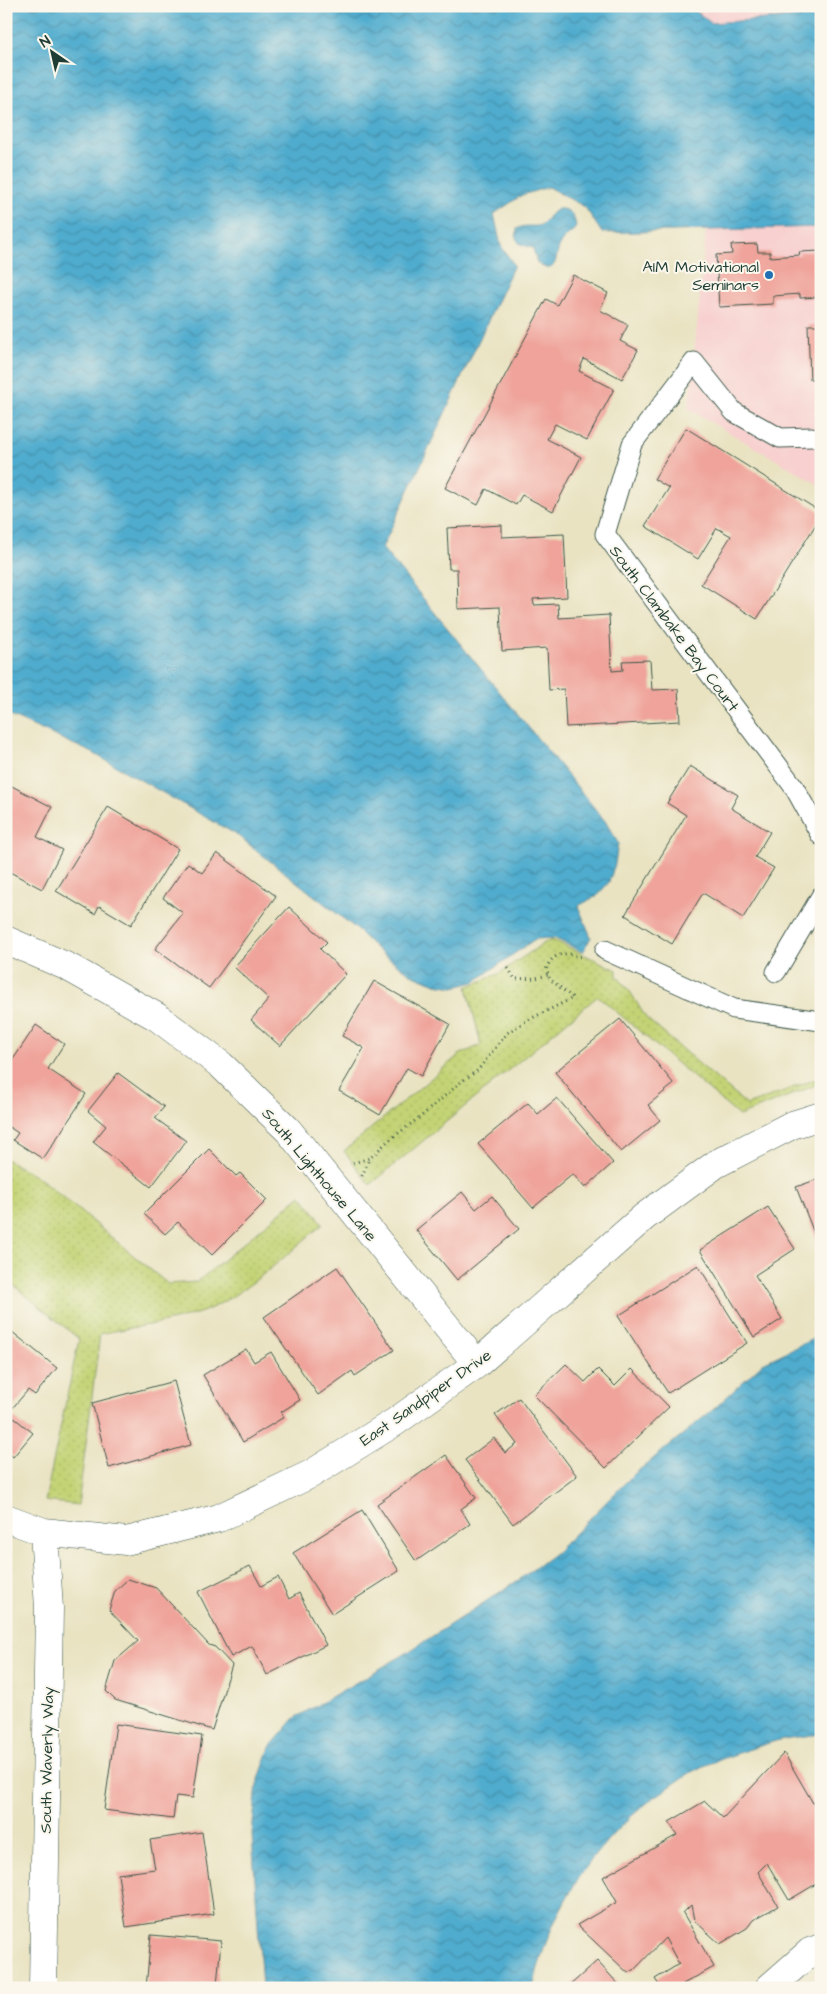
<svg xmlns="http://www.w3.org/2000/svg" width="827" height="1994" font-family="'Architects Daughter',sans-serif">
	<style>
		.built { fill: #f7d0cf }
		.grass { fill: url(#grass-dots); stroke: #718854 }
		.water { fill: url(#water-waves); stroke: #387481 }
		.building { fill: #efa39a }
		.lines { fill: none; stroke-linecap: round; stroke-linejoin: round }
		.service-casing { stroke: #3d5649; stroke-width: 21 }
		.minor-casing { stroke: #3d5649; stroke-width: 29 }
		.path { stroke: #3d5649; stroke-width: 3; stroke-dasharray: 1 4; stroke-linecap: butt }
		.service { stroke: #fff; stroke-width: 19 }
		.minor { stroke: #fff; stroke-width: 28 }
		.poi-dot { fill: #1f6fb2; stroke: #fbf7ec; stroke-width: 2 }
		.labels { text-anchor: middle; stroke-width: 4; stroke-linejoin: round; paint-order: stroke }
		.poi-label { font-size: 16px; fill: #1f3d34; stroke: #fbf7ec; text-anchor: end }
		.street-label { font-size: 16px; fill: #1f3d34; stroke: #fbf7ec }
	</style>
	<defs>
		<pattern id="grass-dots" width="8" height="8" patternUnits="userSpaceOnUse" patternTransform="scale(1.25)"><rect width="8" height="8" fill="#c3d375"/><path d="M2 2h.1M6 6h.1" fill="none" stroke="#a7b666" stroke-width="1.8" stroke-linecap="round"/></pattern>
		<pattern id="water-waves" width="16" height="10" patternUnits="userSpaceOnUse" patternTransform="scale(1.25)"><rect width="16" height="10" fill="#50acce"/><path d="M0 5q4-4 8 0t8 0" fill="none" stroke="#428da8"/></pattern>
	</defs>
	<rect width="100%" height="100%" fill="#fbf7ec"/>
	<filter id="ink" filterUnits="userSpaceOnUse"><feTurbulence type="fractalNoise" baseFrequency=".02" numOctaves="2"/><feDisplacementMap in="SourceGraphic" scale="10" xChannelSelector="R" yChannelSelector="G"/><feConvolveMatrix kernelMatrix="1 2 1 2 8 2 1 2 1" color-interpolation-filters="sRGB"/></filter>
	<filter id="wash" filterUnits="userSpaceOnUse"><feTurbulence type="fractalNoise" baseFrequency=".0096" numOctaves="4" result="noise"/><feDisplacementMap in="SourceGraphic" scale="20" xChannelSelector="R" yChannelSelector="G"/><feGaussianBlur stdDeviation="1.12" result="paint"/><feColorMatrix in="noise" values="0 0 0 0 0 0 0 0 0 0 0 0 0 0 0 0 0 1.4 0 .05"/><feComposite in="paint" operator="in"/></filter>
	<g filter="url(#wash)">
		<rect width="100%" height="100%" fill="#e9e3c2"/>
		<path class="built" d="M689,6H821V15L711,23Z
			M821,227V486L689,409L706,230Z"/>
		<path class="grass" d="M553,940L617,970V976L631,993L646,1018L747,1105L821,1077V1083L739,1116L598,996L370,1185L344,1151L459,1055L481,1045L467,987L498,974L544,943Z
			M6,1159L42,1180L168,1284L197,1282L301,1195L323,1224C288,1253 244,1296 202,1312C169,1324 134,1326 100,1334L78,1505L45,1501L79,1339L6,1279Z"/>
		<path class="water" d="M6,6H689L711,23L821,15V227L602,233L585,207L548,187L522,195L494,214L501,246L514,265L382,548L605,821L618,843L615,864L609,882L597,896L578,906L591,937L583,952L554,938L535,939L474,982L454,987L436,984L411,974L380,952L354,927L237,835L93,753L6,714Z
			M558,209C570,208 575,216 576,227C572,233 566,235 562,241C555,247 560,281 537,263L533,248L520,244L516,238L517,229C526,223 535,229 542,224C548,219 550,213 558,209Z
			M821,1335V1734C807,1736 793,1737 779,1740C755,1747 720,1759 697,1769C687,1774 677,1782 668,1788C599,1833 550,1907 533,1988H262L252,1834L257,1785L270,1747L295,1718L405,1654L520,1579L555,1553L632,1476L715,1408L763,1363Z"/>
		<g id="blocks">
			<path class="building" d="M757,244L758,252H770V257L800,255L799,252L821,251V297L800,298V294L773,296V304L719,307L716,255L732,254L731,245Z
				M573,275L608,293L600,310L628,325L620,341L638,350L622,379L584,359L579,371L614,389L587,440L555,424L547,439L581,457L553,511L522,495L516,505L486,489L478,505L445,488L546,299L557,305Z
				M808,325H821V380H810Z
				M686,428L821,512V516L757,619L701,584L731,536L717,528L698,559L645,526L669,488L654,479Z
				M502,525V537L564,534L567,597L533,599L534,605L558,604L559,618L609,615L612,671L623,670L622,661L650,660L652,690L678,689L680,721L566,727L564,689L549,690L547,648L502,651L500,607L458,609L457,569H449L447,528Z
				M690,766L738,795L731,808L770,832L755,857L774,868L743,918L703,893L672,944L625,915L686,815L667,803Z
				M6,783L52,807L37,837L62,850L42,889L6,870Z
				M108,807L178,849L131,925L99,906L95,914L56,891Z
				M217,853L276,896L209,988L155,949L183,913L163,898L188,863L202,873Z
				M289,907L327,942L320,949L346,974L280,1046L251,1020L269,999L234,967Z
				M374,981L450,1024L421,1076L407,1068L380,1115L339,1091L364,1048L342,1036Z
				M620,1019L674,1084L648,1105L660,1120L621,1152L555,1072Z
				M36,1025L64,1044L48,1069L86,1094L43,1159L13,1140L18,1133L6,1125V1070Z
				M118,1073L164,1107L155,1118L186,1141L151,1187L93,1142L106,1126L88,1111Z
				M557,1098L613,1163L585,1188L573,1174L533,1208L478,1144L528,1103L538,1114Z
				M209,1149L236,1176L240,1173L267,1200L212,1255L178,1222L165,1234L144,1214Z
				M821,1178V1251L796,1187Z
				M462,1192L476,1209L492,1196L519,1229L457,1280L416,1230Z
				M768,1207L795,1249L755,1275L782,1319L754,1337L700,1250Z
				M698,1265L747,1343L668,1393L618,1316Z
				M337,1267L394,1350L355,1376L352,1371L318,1395L264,1317Z
				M6,1327L57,1368L35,1395L28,1390L8,1413L33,1433L13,1457L6,1451Z
				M246,1349L254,1362L271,1352L300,1400L281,1412L284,1417L243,1442L203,1375Z
				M566,1364L585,1382L598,1369L615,1386L632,1369L669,1407L606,1468L534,1395Z
				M174,1381L191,1445L109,1468L92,1403Z
				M519,1398L577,1476L513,1524L465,1460L494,1438L505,1453L517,1444L495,1415Z
				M446,1455L476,1498L461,1509L470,1524L416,1561L377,1504Z
				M362,1510L399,1571L332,1614L293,1553Z
				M250,1566L261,1586L278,1577L289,1599L299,1593L326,1645L267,1675L252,1646L231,1657L198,1592Z
				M128,1579L156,1588L209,1645L215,1647L232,1665L212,1730L115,1700L106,1691L115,1661L138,1641L109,1610L115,1591Z
				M116,1724L202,1736L193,1798L176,1796L173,1819L104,1810Z
				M784,1753L821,1817V1881L789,1900L767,1863L758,1872L778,1906L753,1920L747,1928L720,1944L694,1920L691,1905L683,1913L714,1967L683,1984L685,1988H661L655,1979L679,1964L665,1938L634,1970L628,1973L577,1925L617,1902L603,1877L677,1835L669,1822L705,1801L723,1818Z
				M202,1832L214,1914L126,1927L118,1874L155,1869L150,1840Z
				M151,1935L221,1941L217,1985L202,1983L201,1988H146Z
				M597,1961L622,1988H567Z"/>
		</g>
	</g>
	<g filter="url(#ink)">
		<use href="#blocks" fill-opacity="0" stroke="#3d5649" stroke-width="1"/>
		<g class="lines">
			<defs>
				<path id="service" d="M812,437L780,438L734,412L694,362L632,444L605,534L794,787L821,836
					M605,950L734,1009L821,1021
					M776,972L821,896"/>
				<path id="minor" d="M6,940L68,967L157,1017L221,1065L288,1130L477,1364
					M6,1518L44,1532L126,1541L219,1518L311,1474L395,1422L477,1364L644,1217L716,1164L792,1125L821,1116
					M43,1988L49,1608L44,1532
					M769,1988L810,1952L821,1948"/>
			</defs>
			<use href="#service" class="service-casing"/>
			<use href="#minor" class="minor-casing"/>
			<path class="path" d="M508,968L515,979L536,978L548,975
				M353,1163L370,1158L388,1141L424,1114L461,1082L478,1070L507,1033L528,1020L573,998L550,979L546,970C551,953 566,951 581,957
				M362,1176L369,1159"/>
			<use href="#service" class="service"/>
			<use href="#minor" class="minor"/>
		</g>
	</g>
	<circle class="poi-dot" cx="769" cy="275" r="5"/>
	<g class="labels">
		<g class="poi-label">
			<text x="759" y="272">AIM Motivational<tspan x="759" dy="18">Seminars</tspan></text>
		</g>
		<g class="street-label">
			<text transform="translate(675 628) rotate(53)" y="6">South Clambake Bay Court</text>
			<text transform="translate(320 1174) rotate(50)" y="6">South Lighthouse Lane</text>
			<text transform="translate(425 1397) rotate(-35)" y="6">East Sandpiper Drive</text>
			<text transform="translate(46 1760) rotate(-89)" y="6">South Waverly Way</text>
		</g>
	</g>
	<rect width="827" height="1994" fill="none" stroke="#fbf7ec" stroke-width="25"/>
	<g transform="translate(52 52) rotate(326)" stroke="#fbf7ec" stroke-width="4" paint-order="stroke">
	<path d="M0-4L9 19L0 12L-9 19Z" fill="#1f3d34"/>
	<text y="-8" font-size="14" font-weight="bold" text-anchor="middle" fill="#1f3d34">N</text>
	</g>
</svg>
